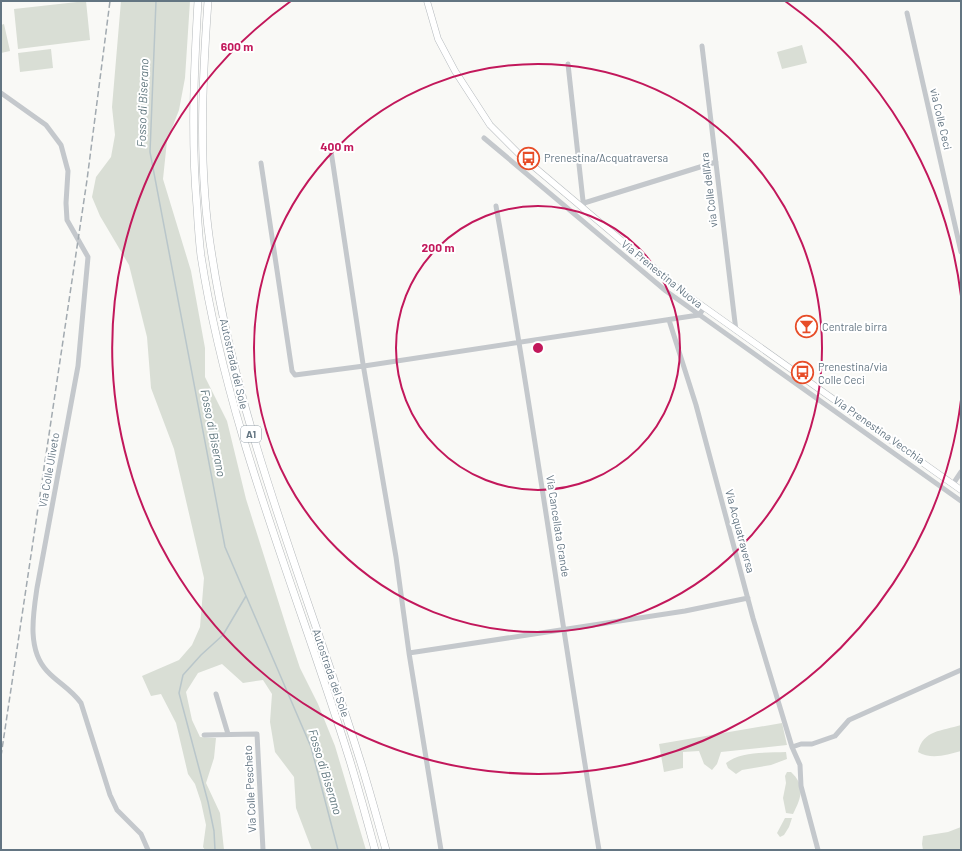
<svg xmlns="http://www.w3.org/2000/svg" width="962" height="851" font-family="Barlow,sans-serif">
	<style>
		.green { fill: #d9ded5 }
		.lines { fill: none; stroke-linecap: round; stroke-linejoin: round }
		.stream { stroke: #b9c6ca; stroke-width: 1.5 }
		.major-casing { stroke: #b5babe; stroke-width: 7 }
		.highway-casing { stroke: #b5b9bc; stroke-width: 8 }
		.minor { stroke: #c4c8cc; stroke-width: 5 }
		.major { stroke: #fff; stroke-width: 6 }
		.highway { stroke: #fff; stroke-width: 7 }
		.rail { stroke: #a2aab0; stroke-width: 1.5; stroke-dasharray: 6 3; stroke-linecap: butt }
		.ring { fill: none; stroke: #c2185b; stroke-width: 2 }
		.labels { text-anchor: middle; stroke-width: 4; stroke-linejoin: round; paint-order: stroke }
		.shield { fill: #fff; stroke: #929ea8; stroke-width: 1 }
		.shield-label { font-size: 10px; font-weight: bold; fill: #637582 }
		.street-label { font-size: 11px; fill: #637582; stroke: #fff }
		.poi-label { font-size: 11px; fill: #637582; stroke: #fff; text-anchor: start }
		.water-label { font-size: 12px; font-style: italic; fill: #5e757c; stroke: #fff }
		.centre { fill: #c2185b; stroke: #fff; stroke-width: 2 }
		.ring-label { font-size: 12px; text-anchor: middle; font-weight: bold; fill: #c2185b; stroke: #fff; stroke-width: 4; stroke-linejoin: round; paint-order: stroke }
	</style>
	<rect width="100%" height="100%" fill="#f9f9f6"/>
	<path class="green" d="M86,1L90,40L18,49L14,9Z
		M121,1H190L185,78L179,110L167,141L163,179L191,271L205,348V377L227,421L246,499L288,632L300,668L318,704L335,746L366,850H312L296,808L294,777L275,752L270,722L272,694L263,680L243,683L222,664L198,673L186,692L192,720L200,737L216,738L214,758L206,783L220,813L224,850H205L203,847L206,825L201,802L195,784L188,774L176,723L161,694L151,696L142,676L179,660L192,645L200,627L204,578L174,449L151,388L147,337L129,265L100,216L92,197L96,177L111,157L115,135L112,107Z
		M4,24L10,51L1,53V25Z
		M802,45L807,63L782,69L777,52Z
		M51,49L53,68L20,72L18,53Z
		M782,723L787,745L721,752L717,764L712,770L704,764L699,751L683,752V768L664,772L659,744Z
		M961,725V751C947,755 931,760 918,752C923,730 942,731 961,725Z
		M786,752L787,759L771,765L742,770L736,774L728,768L726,763C741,751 767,753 786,752Z
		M787,772H791C806,786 801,798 793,814L786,813L783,798L786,783L785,776Z
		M785,818H792L789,827L784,835L780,837L777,833Z
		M961,827V850H923L922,844L923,836L948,832Z"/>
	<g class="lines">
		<path class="stream" d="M156,1L150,152L225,547L311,747L338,850
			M215,850L214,831L208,802L179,693L183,675L201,655L223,635L246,596"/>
		<defs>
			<path id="major" d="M427,1L438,39L455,71L490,125L520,155L680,290L961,490"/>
			<path id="highway" d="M198,1C194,70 191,138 197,207C198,223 199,240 201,256C228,431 298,593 350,761C359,791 367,820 375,850
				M208,1C202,85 198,172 212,256C239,431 307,589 359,757C369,788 377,819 386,850"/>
		</defs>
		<use href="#major" class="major-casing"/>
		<use href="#highway" class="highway-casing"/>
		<path class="minor" d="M907,13L961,252
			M702,46L736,331
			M568,64L584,210
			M1,93L46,125L61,145L68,171L66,203L67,220L88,257L78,366L37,588C33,615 27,650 47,671C58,683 71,689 81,703L110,795L117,810L141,834L148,850
			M484,138L666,291L961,501
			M331,151L363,364L396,557L409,653L441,850
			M261,163L292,371L295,375L364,366L692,316L699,315L704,308
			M584,203L716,162
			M496,206C534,420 563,636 599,850
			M669,320L696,405L753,618L792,747
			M953,484L961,472
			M409,653L685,611L748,598
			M216,694L228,734
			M204,735L257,734L263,850
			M818,850L801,786L800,765L792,747L801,744H812L835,736L849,720L961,670"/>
		<use href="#major" class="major"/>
		<use href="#highway" class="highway"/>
		<path class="rail" d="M1,756L87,180L110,1"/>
	</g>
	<g class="ring">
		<circle cx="538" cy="348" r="142"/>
		<circle cx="538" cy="348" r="284"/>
		<path d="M961 400A426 426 0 1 1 291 1M785 1A426 426 0 0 1 961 296"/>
	</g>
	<defs>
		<symbol id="bus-ring" viewBox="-11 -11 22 22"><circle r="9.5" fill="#fff" stroke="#e74d28" stroke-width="1.5"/><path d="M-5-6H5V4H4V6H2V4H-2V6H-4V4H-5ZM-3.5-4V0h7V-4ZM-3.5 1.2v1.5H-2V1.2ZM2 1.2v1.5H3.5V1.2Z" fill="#e74d28"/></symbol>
		<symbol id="bar-ring" viewBox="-11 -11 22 22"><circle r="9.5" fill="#fff" stroke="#e74d28" stroke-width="1.5"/><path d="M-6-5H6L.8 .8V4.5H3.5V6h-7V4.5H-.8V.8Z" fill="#e74d28"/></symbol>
	</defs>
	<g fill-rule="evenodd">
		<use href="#bus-ring" x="516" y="146" width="25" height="25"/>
		<use href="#bar-ring" x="794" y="314" width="25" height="25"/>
		<use href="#bus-ring" x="790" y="360" width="25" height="25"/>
	</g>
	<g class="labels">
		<rect class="shield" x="241" y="426" width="20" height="16" rx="3"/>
		<g class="shield-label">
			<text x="251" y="438">A1</text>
		</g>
		<g class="street-label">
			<text transform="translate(941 119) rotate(77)" y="4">via Colle Ceci</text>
			<text transform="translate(709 190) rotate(-97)" y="4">via Colle dell'Ara</text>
			<text transform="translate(662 274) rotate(39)" y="4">Via Prenestina Nuova</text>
			<text transform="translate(234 364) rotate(77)" y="4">Autostrada del Sole</text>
			<text transform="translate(879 430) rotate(35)" y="4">Via Prenestina Vecchia</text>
			<text transform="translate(49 470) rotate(-80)" y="4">Via Colle Uliveto</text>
			<text transform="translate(558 526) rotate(81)" y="4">Via Cancellata Grande</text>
			<text transform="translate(740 531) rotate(75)" y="4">Via Acquatraversa</text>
			<text transform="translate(331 673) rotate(71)" y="4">Autostrada del Sole</text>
			<text transform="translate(250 789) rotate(-93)" y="4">Via Colle Pescheto</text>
		</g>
		<g class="poi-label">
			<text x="544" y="162">Prenestina/Acquatraversa</text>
			<text x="822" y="331">Centrale birra</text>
			<text x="818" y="371">Prenestina/via<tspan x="818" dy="13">Colle Ceci</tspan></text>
		</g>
		<g class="water-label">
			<text transform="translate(143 103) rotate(-88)" y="4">Fosso di Biserano</text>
			<text transform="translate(213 433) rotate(79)" y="4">Fosso di Biserano</text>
			<text transform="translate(325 772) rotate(73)" y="4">Fosso di Biserano</text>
		</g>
	</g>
	<circle cx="538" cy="348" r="6" class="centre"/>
	<g class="ring-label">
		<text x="237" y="51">600 m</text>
		<text x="337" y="151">400 m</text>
		<text x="438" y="252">200 m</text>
	</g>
	<rect width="962" height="851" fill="none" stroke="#637582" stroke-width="4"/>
</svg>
